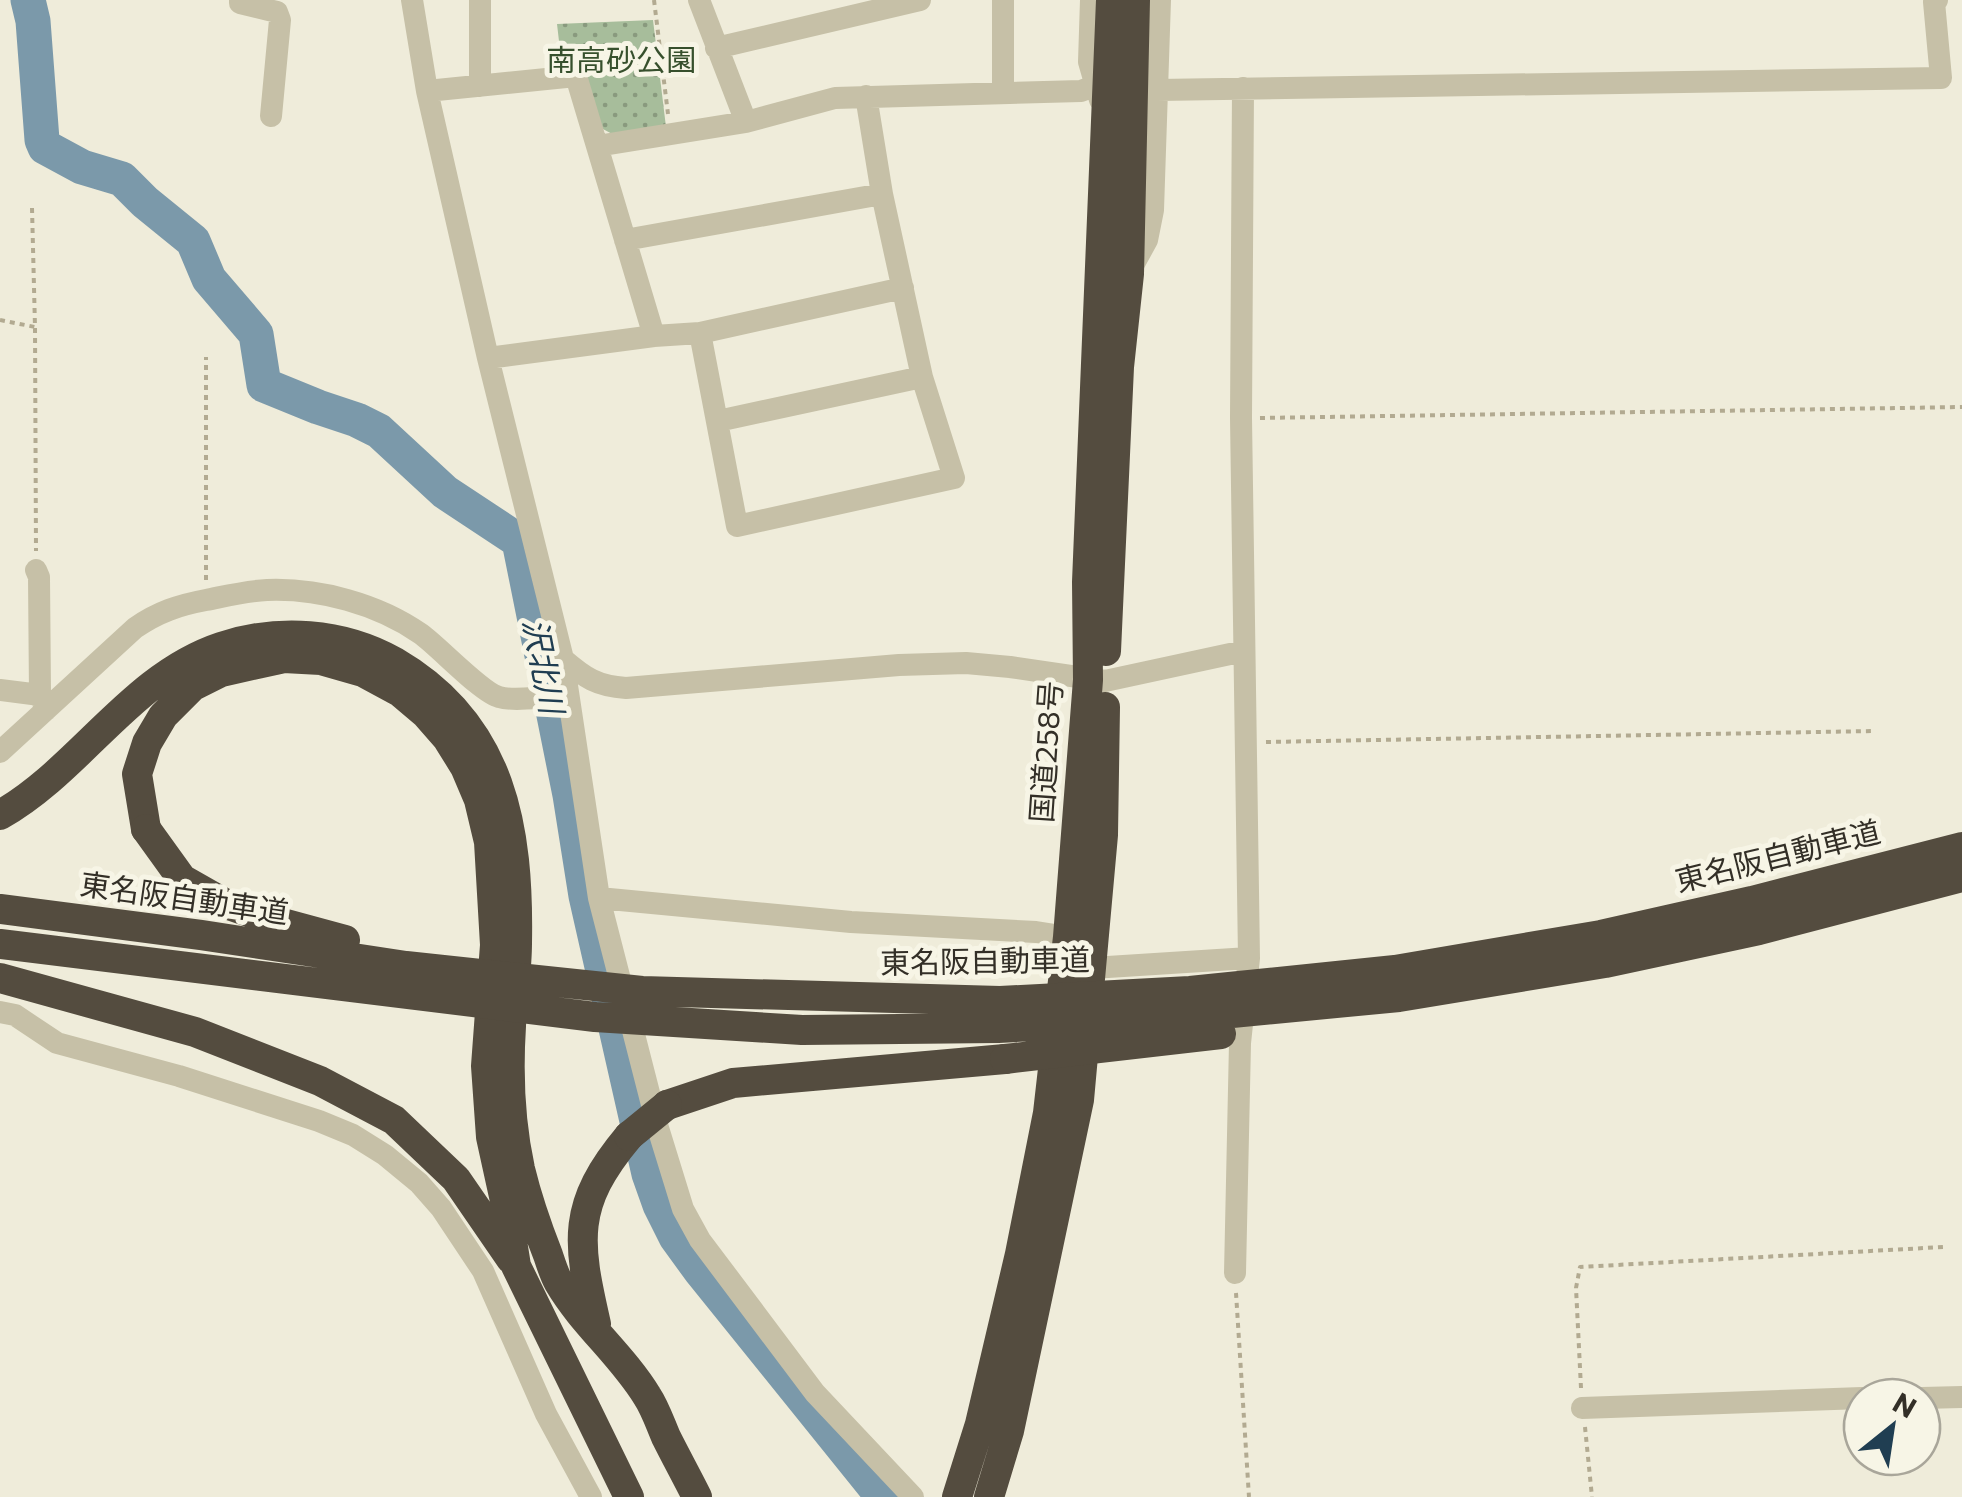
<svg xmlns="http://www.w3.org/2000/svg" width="1962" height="1497" font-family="Commissioner,'Noto Sans JP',sans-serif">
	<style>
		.park { fill: url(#park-dots) }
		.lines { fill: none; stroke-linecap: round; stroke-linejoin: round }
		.river { stroke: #7b99aa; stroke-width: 35 }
		.path { stroke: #b2aa91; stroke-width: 4; stroke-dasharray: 5 5; stroke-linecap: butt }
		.street { stroke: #c6c0a7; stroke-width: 22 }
		.highway { stroke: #544c3f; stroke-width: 30 }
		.highway-bridge { stroke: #544c3f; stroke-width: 30 }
		.labels { text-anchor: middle; stroke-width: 10; stroke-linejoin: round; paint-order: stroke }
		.park-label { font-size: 30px; fill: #37502d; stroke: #f7f5e6 }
		.street-label { font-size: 30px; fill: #332f27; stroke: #f7f5e6 }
		.water-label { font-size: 32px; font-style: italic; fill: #203e52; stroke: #f7f5e6 }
	</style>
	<defs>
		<pattern id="park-dots" width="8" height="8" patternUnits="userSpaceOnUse" patternTransform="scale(2.5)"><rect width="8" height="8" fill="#a7bd9b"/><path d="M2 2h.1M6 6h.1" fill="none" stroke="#899a7e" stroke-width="1.8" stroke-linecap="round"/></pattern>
	</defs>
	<rect width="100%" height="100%" fill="#efecda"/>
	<path class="park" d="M653,20L666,127L616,136L601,128L583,66L562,67L557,24Z"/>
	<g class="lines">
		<path class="river" d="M28,0L33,21L42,140L45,147L82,167L122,179L145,202L193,241L209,279L256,334L264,385L318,407L357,420L379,431L445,492L519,541L570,795L586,896L649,1174L660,1205L676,1237L700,1270L883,1497"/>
		<path class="path" d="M654,0L668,114
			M32,208L35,327L36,551
			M0,320L35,327
			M1260,418L1962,407
			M206,580V357
			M1266,742L1873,731
			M1236,1293L1249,1497
			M1581,1388L1576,1288L1580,1267L1943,1247
			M1585,1427L1592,1497"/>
		<path class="street" d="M240,0V3L277,12L280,20L271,116
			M412,0L427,91L488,358L563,659L599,898L658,1128L683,1209L700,1240L815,1393L913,1497
			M699,0L746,122
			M1003,0V92
			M1091,0L1089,62L1100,100
			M716,48L920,0
			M480,86V0
			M1158,90L1941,78L1934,2L1937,0
			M427,91L576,76L654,336
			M597,146L746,122L835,98L1081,91L1094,86
			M625,240L882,194
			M1130,271L1147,240L1153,210L1160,0
			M700,333L737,526L954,478L922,377L882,194L866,96
			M488,358L654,336L700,333L903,288
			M718,421L922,377
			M36,570L39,577L40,695L46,710
			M563,659C585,678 597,686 626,688L899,665L966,663L1010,667L1105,681L1244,651
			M0,690L40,695
			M0,752L135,628C158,612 179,605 206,600C226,596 246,591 267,590C319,588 378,604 421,634C439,647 482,693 499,697C516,702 550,696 568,694
			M599,898L851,922L1036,932L1068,937
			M1092,968L1249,958
			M0,1012L15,1015L57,1043L179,1076L319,1121L353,1135L385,1155L419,1183L441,1208L483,1271L546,1414L591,1497
			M1235,1273L1240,1043L1249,958L1241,418L1243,88
			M1922,1398L1962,1397
			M1582,1408L1862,1398"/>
		<path class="highway" d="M1106,651L1119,367L1129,274L1135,0
			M0,815C80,770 131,677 221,647C278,628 342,632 395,662C503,725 519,829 517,943C517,971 512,998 511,1026C508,1073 510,1123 520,1169C527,1198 537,1227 548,1255C551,1264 554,1274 559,1283C583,1324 622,1355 647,1396C655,1408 660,1423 666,1437C676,1457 687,1477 697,1497
			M146,829L137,774L147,743L163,716L193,686L221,672L284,658L321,660L363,672L400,692L426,714L447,738L465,767L479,800L489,842L495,945L486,1066L491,1137L507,1210L516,1266L629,1497
			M0,978L195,1032L320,1081L394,1120L456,1179L511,1259
			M667,1105L733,1083L1005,1059
			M596,1324C577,1241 571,1205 629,1136
			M957,1497L980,1424L1020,1254L1048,1113L1068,937L1088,680L1087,582L1111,0
			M989,1497L1009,1431L1079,1100L1103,835L1105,707"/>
		<path class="highway-bridge" d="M146,829L182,879L226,904L275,921L345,940
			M0,909L201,935L406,966L642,991L1000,1001L1190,991L1395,970L1601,935L1752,901L1962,847
			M0,944L595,1017L802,1030L998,1028L1191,1017L1399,997L1605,963L1759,930L1962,877
			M1005,1059L1221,1034
			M629,1136L667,1105"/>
	</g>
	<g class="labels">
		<g class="park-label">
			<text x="621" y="71">南高砂公園</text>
		</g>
		<g class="street-label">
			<text transform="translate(1047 752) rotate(-86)" y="10">国道258号</text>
			<text transform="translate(1778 857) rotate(-14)" y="10">東名阪自動車道</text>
			<text transform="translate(184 899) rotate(8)" y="10">東名阪自動車道</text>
			<text transform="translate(985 962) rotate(-1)" y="10">東名阪自動車道</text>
		</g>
		<g class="water-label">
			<text transform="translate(543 666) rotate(79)" y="11">沢北川</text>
		</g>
	</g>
	<g transform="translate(1892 1427) rotate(30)"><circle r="48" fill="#f7f5e6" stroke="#a9a69a" stroke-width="2.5"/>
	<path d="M0-8L18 38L0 25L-18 38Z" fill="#203e52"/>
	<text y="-15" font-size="28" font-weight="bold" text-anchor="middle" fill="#332f27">N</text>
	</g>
</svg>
